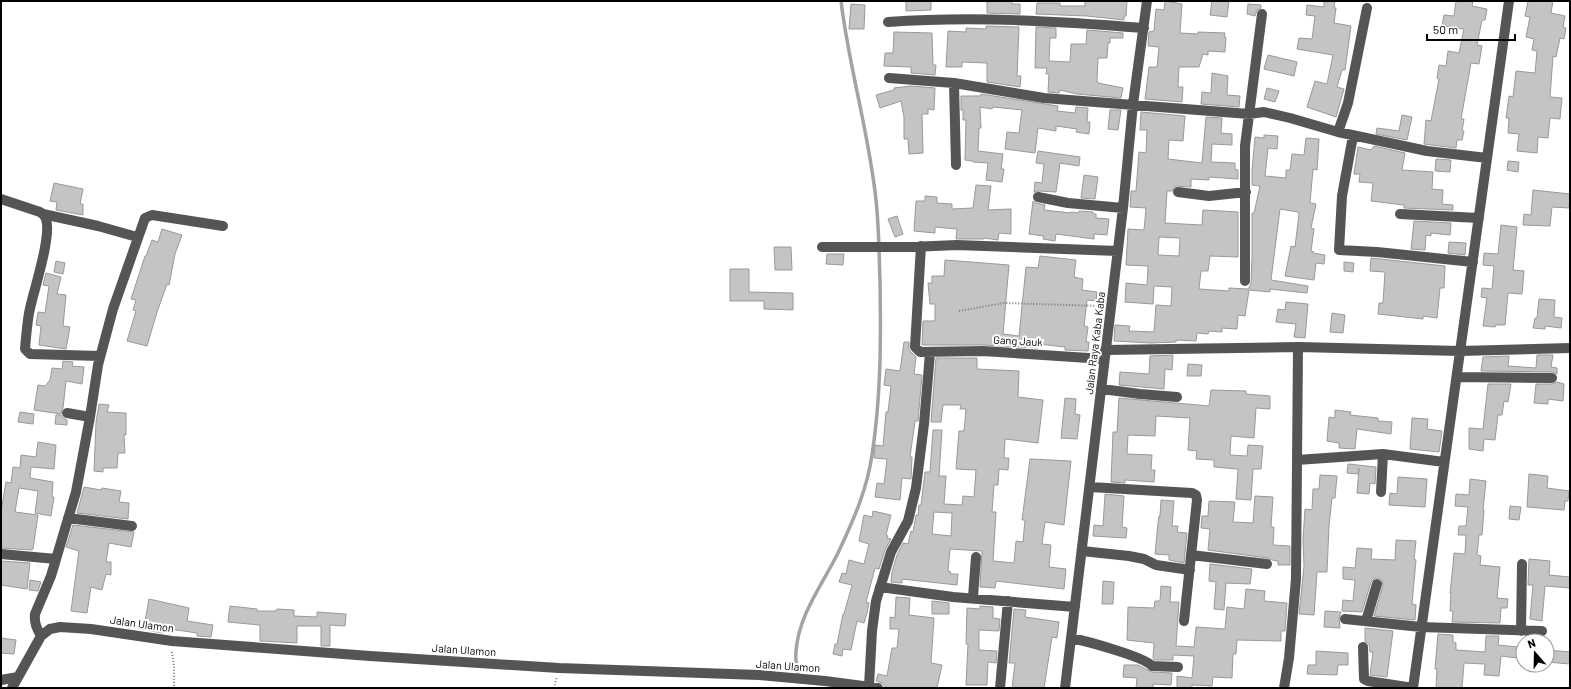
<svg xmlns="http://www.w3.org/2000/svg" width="1571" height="689" font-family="Barlow,sans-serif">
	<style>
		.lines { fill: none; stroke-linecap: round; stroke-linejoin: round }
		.stream { stroke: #a3a3a3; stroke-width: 3.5 }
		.building { fill: #c4c4c4; stroke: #999; fill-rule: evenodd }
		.path { stroke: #777; stroke-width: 2; stroke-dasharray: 1 2; stroke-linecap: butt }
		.minor { stroke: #555; stroke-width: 10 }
		.labels { text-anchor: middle; stroke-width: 4; stroke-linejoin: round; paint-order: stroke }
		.street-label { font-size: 11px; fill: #000; stroke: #fff }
	</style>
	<rect width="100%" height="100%" fill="#fff"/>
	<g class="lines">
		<path class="stream" d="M798,676C797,668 795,660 796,652C798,616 822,585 838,553C853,521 867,490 872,455C881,397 881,339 880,281C879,254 879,227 876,200C869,133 849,68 841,1"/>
	</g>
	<path class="building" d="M906,1H931V10L906,11Z
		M987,1H1012V4H1020V14L987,13Z
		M1085,1H1127L1126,16H1124V20L1087,16L1036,14L1037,3H1060V6H1085Z
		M1165,1L1182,4L1180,33L1198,34V32L1225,33L1224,37H1226L1225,52L1208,51V55L1203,54L1199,67H1179L1178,87H1183L1182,102L1145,99L1149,67H1157L1159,47L1148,46L1149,32L1154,31L1156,9L1164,10Z
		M1212,1H1229L1227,17L1210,15Z
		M1324,1H1335L1334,8H1336L1334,23L1351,26L1345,70H1342L1337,87L1344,89L1336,117L1307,107L1315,81L1327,84L1333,55L1297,49L1299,38L1312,39L1315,16L1306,15L1307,5L1324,7Z
		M1456,1H1473L1472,6L1487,9L1485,20H1482L1477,45L1482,46L1479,64L1471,63L1461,119H1464L1462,131H1464L1462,140H1457L1456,148L1424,144L1426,120L1431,121L1439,79L1437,78L1439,65L1446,66L1448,51L1459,53L1464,29L1442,26L1444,15L1454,16Z
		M1528,1H1553L1551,13L1565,16L1563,27L1566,28L1564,39L1560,38L1556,57L1553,56L1550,97L1562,98L1560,119L1550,118L1548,138L1538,137L1537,153L1517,151L1519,134L1508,133L1509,118H1506L1509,96L1513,97L1516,71L1535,73L1537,51L1532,50L1534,39L1526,37L1530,17L1525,16Z
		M851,4L865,5L864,29H849Z
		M1248,4L1261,5V8L1257,10L1255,16L1247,14Z
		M986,26L1019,27L1017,76H1021L1020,87L987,82V63L962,62V67H946L948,31L966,32V28L986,29Z
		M1036,27L1056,28V38H1050L1049,61L1070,62L1071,44H1086L1087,30L1123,33V38H1110V43H1108L1107,58H1098L1097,80L1098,83L1123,88L1121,98L1077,94L1060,90L1059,93L1048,92L1049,74H1046L1047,68H1035Z
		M894,32L932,33L933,65H936L935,75L911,73V67L884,66L885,53H893Z
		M1268,55L1297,62L1294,76L1264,69Z
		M1212,73L1228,76L1227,95L1240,96L1239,107L1201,104L1202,92L1211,93Z
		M911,86L935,88L934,110L928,109V114H922L923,153L909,154L908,139H904V117L901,101L880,108L876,95L894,90V88Z
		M1267,88L1279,91L1275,102L1264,99Z
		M981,94L1058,106L1057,111L1075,113L1076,107L1088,108L1087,122H1090L1089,134L1076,132L1077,129L1056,126V131L1038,128L1035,153L1005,149L1007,132L1019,133L1022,110L993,107L992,109L980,107L981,128H979L978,151L1003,154L1001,169H1004L1002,182L986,180L988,163L973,162V161L965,160L966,120H963V110H961V96H980Z
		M1110,110H1121L1118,130L1108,129Z
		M1141,112L1185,116L1183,141L1169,140L1168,159L1202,163L1206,117L1222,118L1221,133L1232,134V145L1212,144L1211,162L1235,163V169L1238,170V179L1209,177V180L1191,179V187L1176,186L1172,191H1167L1165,223L1202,225L1203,210L1238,212V257L1210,256L1208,271H1201L1199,289L1229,291V288L1248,289L1251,284L1252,257V213H1254L1260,186L1252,185V171L1255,137L1264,138V135L1278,136L1277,149L1268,148L1265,176L1286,178V170H1290L1292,154L1304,155L1306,138L1319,139L1317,170L1313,169L1310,203L1316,204L1311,228L1314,229L1311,251L1314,252L1313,253L1325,255L1324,264L1316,263L1314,280L1285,276L1291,246L1295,247L1299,214L1298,212L1280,209L1271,280L1308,286L1307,293L1270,289V292L1249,290L1245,316L1238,315L1237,329L1222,328V332L1209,331L1208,334L1197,333L1196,341L1176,340V342L1151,343L1114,341L1115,325L1130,326L1129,331L1154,332L1156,305L1171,306L1172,287L1154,286L1153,304L1125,302L1126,283L1147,285L1148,266L1126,265L1128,229L1144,230L1146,208L1130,207L1131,191H1136L1139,152L1146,153L1147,130H1140ZM1159,237L1180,238L1179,256L1158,255Z
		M1402,115L1412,117L1407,140L1376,134L1377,128L1399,131Z
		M1374,146L1405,153L1402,170L1433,172L1432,189L1443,190L1442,204L1453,205V210L1404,208V205L1371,201L1373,183L1359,182L1360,174H1354L1358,147L1371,150Z
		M1038,151L1080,157L1079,166L1060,163L1056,192L1039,191L1034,192L1035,182L1042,183L1044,164L1036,163Z
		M1436,159L1451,160L1450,172L1435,171Z
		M1508,161L1519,162L1518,172L1507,170Z
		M1084,175L1098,177L1095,199L1081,198Z
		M54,183L83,189L80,204H83V215L56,210L57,202L50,201Z
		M976,185L991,186L988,210L1011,209V234L999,233L998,240L984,238V239H956L957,229L935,227V233L914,231L916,201H925V196L937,197V203L952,204V209L973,208Z
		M1533,190L1570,194L1569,208L1552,207L1550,226L1523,225L1524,214L1531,215Z
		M1033,201L1036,203L1045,205L1044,210L1071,213V212L1079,213V211L1093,212V214H1096V218L1109,219L1107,235L1094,234V239L1056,234L1055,241L1043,239L1044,236L1029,234Z
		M897,216L903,234L895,237L888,219Z
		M1414,221L1451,223L1450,235L1431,233V236L1426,235L1425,250L1411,249Z
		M1501,225L1517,227L1513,270L1524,271L1522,294L1508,293L1505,325H1496L1495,327L1483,326L1487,298L1481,297L1482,288L1492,289L1494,266L1483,265L1484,253L1498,254Z
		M162,229L182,235L175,254L169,285L167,284L157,312L147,346L127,341L136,311L133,310L136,300L131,299L145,256H146L152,240L158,242Z
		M1449,242L1466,243L1465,255L1448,253Z
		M774,247H791L792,270H775Z
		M827,254H844L843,265L826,264Z
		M1040,256L1076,260L1074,277L1083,279L1082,290L1097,292L1096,301L1087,300L1084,326L1088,327L1086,342H1089L1088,351L1065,350V347L1039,344L1038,348L983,345H922L923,321H935V304H930L928,283H932V276H944L945,260L1009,265L1003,334L1019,336L1026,267L1038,268Z
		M1371,258L1445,266L1444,288H1440L1437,318L1423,316V319L1378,314L1379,303H1383L1385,272L1370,271Z
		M56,261L65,263L63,274L54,272Z
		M1344,262L1354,263L1353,272L1344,271Z
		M730,269H749V292L793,293V310L764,309V301H730Z
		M46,273L61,277L57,294L66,295L63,326L70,327L66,349L39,345L41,326L36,325L38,312L45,313L49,286L43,285Z
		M1539,299L1555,300L1554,317L1562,318L1561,328L1545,326V329L1533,328L1535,318H1537Z
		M1286,302L1308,304L1305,338L1294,337L1296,324L1276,322L1278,309L1285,310Z
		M1332,313L1345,315L1343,333L1330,332Z
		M904,342H909V350L916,357L914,374L922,375L918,421H915L910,457H912L911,479L902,478L900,500L875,497L877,483L884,484L887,459L874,458L875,445L883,446L886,412H888L891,386L884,385L886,369L900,371Z
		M1173,355L1172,370L1165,369L1164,389L1119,385L1120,372L1149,374L1150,356Z
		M1537,355H1553L1551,367L1557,368V374L1552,372L1481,371L1483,357L1509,356L1508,366L1536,368Z
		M936,358H977V369L1019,371L1018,397L1043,400L1038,443L1005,439L1004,458H1009L1008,470L999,469L998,485H994L992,512H996L993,561L1014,563L1016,541L1023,542L1025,520H1022L1030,459L1071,461L1064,525L1045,522L1042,544L1051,545L1049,567L1066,569L1064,589L996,581L995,588L980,587L982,551L950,549L948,571L951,572L950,574H958L957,585L902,579V583L891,582L892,572L897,555L903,543L908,544L911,531L913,532L916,515H918L919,505H921L925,472H930L933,430H942L939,476H946L944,504L962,505L963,496L974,497L976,470L956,469L959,431H964L966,409H960L961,405H943L941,422H931ZM934,512L952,513L951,536L932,534Z
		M63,361L73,362L72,366L84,367L82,384L66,381L63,408L61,414L34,410L38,385L45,386L50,380L52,368L62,369Z
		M1188,364L1202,365L1201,376H1187Z
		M1557,382L1564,384L1563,401L1548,399V404L1534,403L1536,384H1552Z
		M1488,384H1511L1508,402L1504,401L1502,415H1498L1495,440L1484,439L1483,451L1469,449V428L1483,429Z
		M1211,390L1246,391V394L1270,396V409L1256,408L1254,438L1231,436L1230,455L1247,456L1248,445L1263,446L1261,469H1253L1251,500L1236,499L1238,469L1214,467V460L1196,459L1197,451L1188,450L1190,418L1156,416L1155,436L1128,435L1127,454L1152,455L1151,470H1155L1154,482L1125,480V483L1111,482L1113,432H1117L1119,398L1209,406Z
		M1065,398L1076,399L1075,414L1080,415L1077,439L1061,438Z
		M99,404L109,405L107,412L126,413V435L124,434L125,453H118L117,468H103V472L94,471L96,422Z
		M1335,410L1351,412L1350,415L1378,418V421L1392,422L1391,434L1357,429L1355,449L1339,448V443L1327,441L1329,417L1335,418Z
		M20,412L34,414L33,424L18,422Z
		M56,415H61L63,418L67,420V425L55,424Z
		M1412,418L1428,419L1427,429L1442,431L1439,452L1410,449Z
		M38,442L56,445L54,469L31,467L30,478L53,482L52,497H54L51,516L35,513L38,491L19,488L15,512L38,515L33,549L32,550L1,548V512L6,482L11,483L13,467L20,468L21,455L36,457Z
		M1348,464L1376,467L1375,484L1370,483L1369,494L1357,493L1359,468L1358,474L1347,473Z
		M1529,474L1548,476L1547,488L1569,491L1568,501H1565L1564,510L1527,507Z
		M1320,475L1337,476L1335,498H1332L1329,526L1327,572H1317L1314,615L1299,614L1304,566L1303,540L1305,509L1312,510L1313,489H1319Z
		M1398,477L1427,479L1425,507L1389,505L1390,493L1397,494Z
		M1470,479L1486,481L1483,510H1484L1482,535H1479L1477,555L1481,556L1480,565L1500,567L1497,598L1508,599L1507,608H1501L1500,623L1452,622L1453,611H1450L1451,593H1450L1453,565L1454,553L1465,554L1466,535H1458L1459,526H1466L1468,507L1455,506L1456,494L1469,495Z
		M84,487L101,490L102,488L121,491L119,502L129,503L128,519L77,513Z
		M1105,494L1124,496L1122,527L1127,528L1126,538L1093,536L1094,525L1103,526Z
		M1255,496L1273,497L1271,527H1274L1273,545L1290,546V565H1278V561L1272,560L1268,558L1208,550L1210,529L1201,528L1202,516H1208L1209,501L1235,502L1233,522L1253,523Z
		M1161,500L1174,501L1172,526H1178L1177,532L1187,533L1184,563L1169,560V555L1155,554L1158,523L1159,516H1160Z
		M1510,506L1521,507L1519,520L1509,519Z
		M873,511L891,515L886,535L888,536L887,538L891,539L885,550L879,569L875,568L866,602L869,603L867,613L864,623L857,621L851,650L843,649L842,656L833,654L835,644H837L843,614H844L852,585L839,582L842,573L846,574L849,560L864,564L869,544L859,541L864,515L872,517Z
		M73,525L134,532L131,547L109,543L106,562H111V575L106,574L102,590L91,587L87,613L71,611L79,551L66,547Z
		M1396,540L1416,541L1414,559L1416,560L1412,604L1416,605L1415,620L1374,616L1383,585L1382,580L1378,578H1375L1371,582L1362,612L1342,611L1343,600L1353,601L1355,580L1343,579V567L1355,568L1357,548L1372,549L1371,559L1395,560Z
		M1529,559L1550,561L1549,575L1570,577V588L1545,586L1542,621L1530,619L1533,585H1528Z
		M1,561L30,563L27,589L1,585Z
		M1210,564L1252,569L1250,584L1226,583L1224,610L1214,609L1216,582L1209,581Z
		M30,580L41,582L38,591L29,590Z
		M1103,581L1114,582L1113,604H1102Z
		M1161,586L1171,587L1170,602H1179L1176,646L1194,647L1196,627L1225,629L1227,607L1244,609L1246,589L1265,591L1264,601L1287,603L1285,631H1281V641L1237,640L1236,654H1233L1232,678L1213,677L1212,686L1192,685V688H1177V676L1192,678L1194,656L1173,655V660H1154L1153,658L1154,643L1127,640L1128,607L1154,608L1155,601H1160Z
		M896,597L910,598L909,615L934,618L931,663L942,665L937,688H886L882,683L876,681L878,674L887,676L892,648H897L899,629H890V617L895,618Z
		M149,599L189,608L187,621L213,625L211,637L197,636V633L177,630H164L163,633L151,631V628L144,627Z
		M932,601L949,603V614H932Z
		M230,606L257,609V611H276L277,609L294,610V616L317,617V612L346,614L345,626L330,625V646H321V626H297V643L260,641V625L228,622Z
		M980,606L993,607V618L1000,619L999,631L979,630V650L997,651L996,663L988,662L987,685H966L968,644H966L967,608L980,609Z
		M1014,609L1026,610L1025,617L1059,622L1057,638L1052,637L1044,688H1012L1015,663H1009Z
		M1325,611L1341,612L1339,619L1340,628L1324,627Z
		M1365,628L1393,631L1387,677L1370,675L1373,652H1370L1369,644L1365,641Z
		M1438,634L1453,635V642L1456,643V650L1485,652L1486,636H1499L1498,645L1518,647L1517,658L1501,656L1499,676L1484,675L1485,664L1464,663L1462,688H1436L1437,669H1435Z
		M1,638L16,640L14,654L1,653Z
		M1547,650L1570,652V664L1547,662Z
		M1316,651L1348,653V665H1338L1337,675L1307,674L1308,665H1316Z
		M1124,665H1138L1152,672L1172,673L1171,685L1153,684V688H1136L1137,678L1123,677Z"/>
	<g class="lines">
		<path class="path" d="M959,311L1004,303L1101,306
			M172,652L174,666V688
			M554,688L557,677"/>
		<path class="minor" d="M888,22C973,16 1059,21 1144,28
			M889,78L954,83L1044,98L1249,114L1264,112L1290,118L1338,132L1427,151L1487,158
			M954,83L956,165
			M1338,132L1348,103L1367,8
			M1353,136L1342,196L1339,250L1377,252L1473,262
			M1178,192L1209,196L1246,192
			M1038,197L1068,203L1123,208
			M1,199L40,212C43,214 45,215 46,219C52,237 33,292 29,313C27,325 26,337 25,349L30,354L100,356
			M43,214L98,226L137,237
			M1400,214L1479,218
			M921,246L915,347L920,352L983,351L1104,359
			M822,247H911L957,245L1118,251
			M1245,281V146L1262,14
			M1105,350L1298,347L1460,351L1570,348
			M1457,377L1552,378
			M1102,389L1140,394L1177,397
			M67,413L90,417
			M1297,460L1383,454L1444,462
			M1090,487L1192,493L1196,495L1197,500L1184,621
			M1381,492L1383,454
			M68,518L132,526
			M1082,551L1129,556L1144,559L1156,565L1190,570
			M1,554L56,559
			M1191,555L1267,564
			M880,587L953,597L1075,607
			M973,597L976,557
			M1345,619L1421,627L1542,631
			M1366,621L1377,584
			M1521,631L1522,564
			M41,636C37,629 34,623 35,614L51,576L76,492L90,417L98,365L113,309L145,218L152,215L223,226
			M1071,638C1086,641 1145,657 1152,666L1178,667
			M1363,647L1364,679L1368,681L1413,688
			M1,680L18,677
			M869,686L872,631L876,601L891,552L908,521L916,488L924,424L930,353
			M12,688L41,636L50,629L60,627L91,629L172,641L370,656L559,668L759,675L825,681L878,688
			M1000,688L1008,601
			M1065,688L1123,208L1133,104L1147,1
			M1284,688L1289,658L1296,579L1298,347
			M1413,688L1509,1"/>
	</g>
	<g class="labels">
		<g class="street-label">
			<text transform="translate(1018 341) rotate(3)" y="4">Gang Jauk</text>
			<text transform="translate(1095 343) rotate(-83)" y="4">Jalan Raya Kaba Kaba</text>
			<text transform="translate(142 624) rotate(8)" y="4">Jalan Ulamon</text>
			<text transform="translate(464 650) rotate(4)" y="4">Jalan Ulamon</text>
			<text transform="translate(788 666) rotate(4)" y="4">Jalan Ulamon</text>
		</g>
	</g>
	<rect width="1571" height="689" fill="none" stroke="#000000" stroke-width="4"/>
	<g transform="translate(1535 653) rotate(340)"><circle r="19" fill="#ffffff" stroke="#999999"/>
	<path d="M0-3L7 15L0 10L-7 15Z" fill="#000000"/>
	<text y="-6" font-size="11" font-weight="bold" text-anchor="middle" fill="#000000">N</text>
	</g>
	<path d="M1427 34v6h88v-6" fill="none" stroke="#000000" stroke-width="2"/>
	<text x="1433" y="34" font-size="12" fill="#000000" stroke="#ffffff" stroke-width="3" paint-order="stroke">50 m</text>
</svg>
